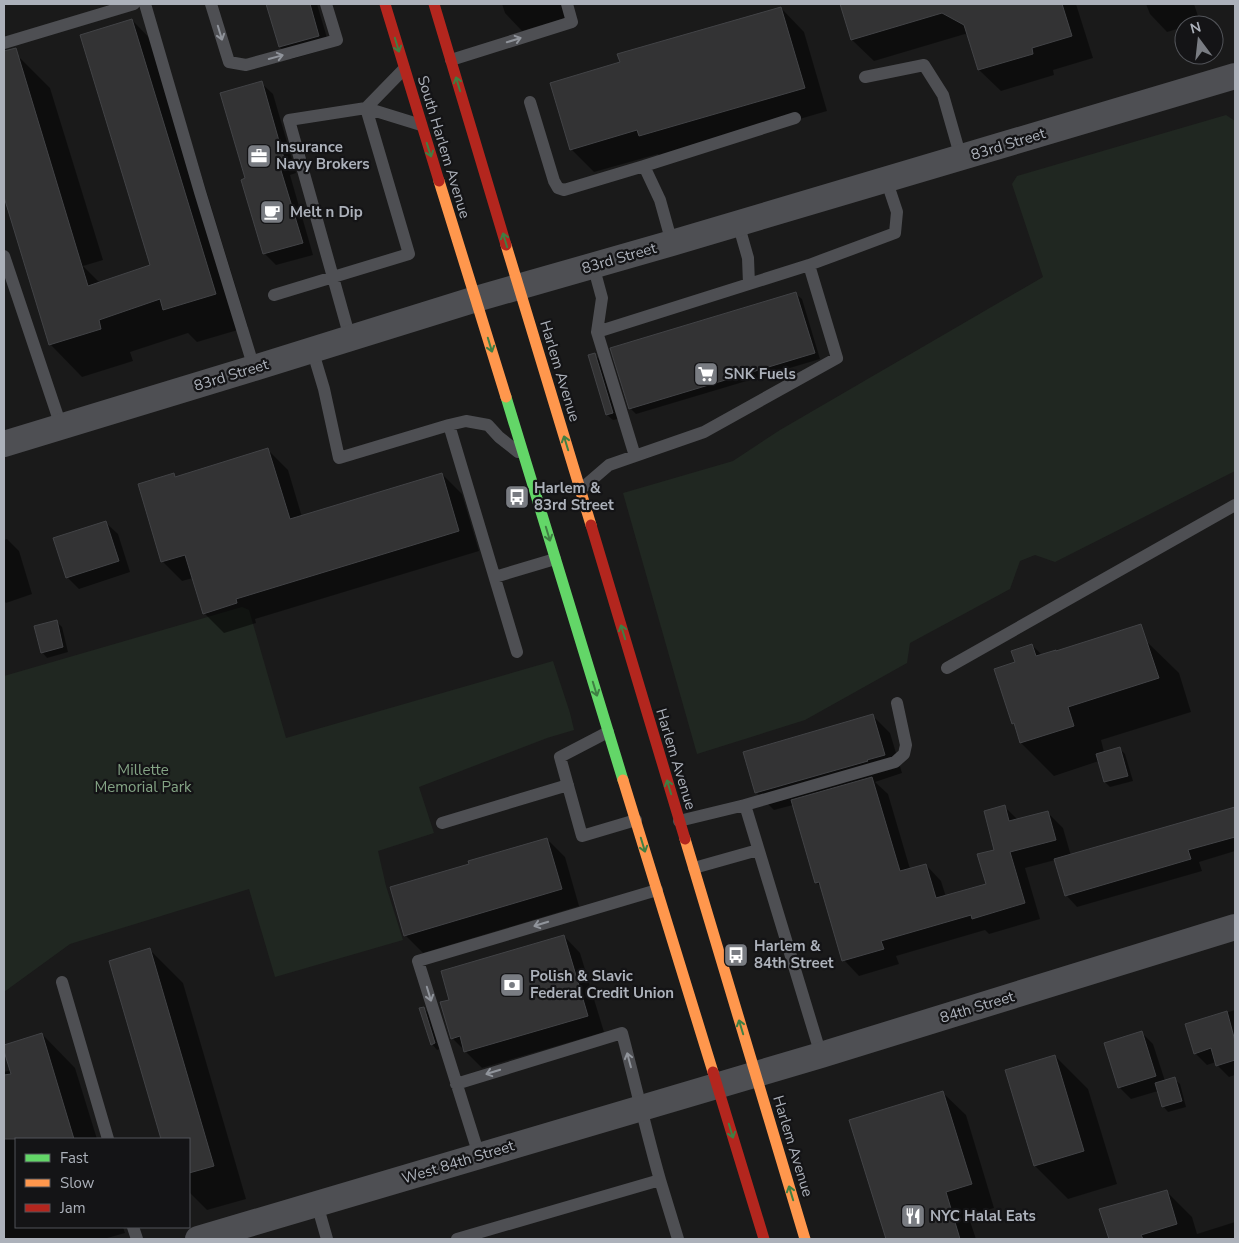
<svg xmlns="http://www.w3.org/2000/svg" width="1239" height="1243" font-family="'Nunito Sans',sans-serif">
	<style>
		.green { fill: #202721 }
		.shadow { fill: #0007 }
		.building { fill: #333334; stroke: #424346 }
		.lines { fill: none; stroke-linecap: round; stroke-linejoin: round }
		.lane { stroke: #4e4f53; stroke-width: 12 }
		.street { stroke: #4e4f53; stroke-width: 26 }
		.fast { stroke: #63d668; stroke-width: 11 }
		.slow { stroke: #ff974d; stroke-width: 11 }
		.jam { stroke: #b3261e; stroke-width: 11 }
		.oneway { stroke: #90949b }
		.oneway2 { stroke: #3f7f43 }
		.labels { text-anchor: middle; stroke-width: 4.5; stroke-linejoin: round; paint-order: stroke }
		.street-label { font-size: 15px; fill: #acb1ba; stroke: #141416 }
		.poi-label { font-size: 15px; font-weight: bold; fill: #acb1ba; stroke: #141416; text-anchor: start }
		.park-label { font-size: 15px; fill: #84a485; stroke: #141416 }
	</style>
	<rect width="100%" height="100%" fill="#1a1a1a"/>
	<path class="green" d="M1226,115L1235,121V471L1055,562L1035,555L1020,561L1010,589L910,643L907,663L805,720L697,754L623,493L733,461L780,430L1043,277L1012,184L1017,176Z
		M242,607L249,610L286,738L553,661L570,713L574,730L547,738L419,787L434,833L378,851L386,886L403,940L275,977L249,889L70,944L4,992V676Z"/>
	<path class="shadow" d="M267,4H317L330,48L292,59L280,47Z
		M502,4H565L569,17L522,31L505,13Z
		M842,4H1076L1093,58L1053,70L1054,75L1001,91L979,70L969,36L965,34L874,61L852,40Z
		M1146,4H1194L1200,22L1191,25H1184V27L1167,32L1150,14Z
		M781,8L804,32L827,111L663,159L658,154L594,172L571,149L621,63Z
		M132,20L164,53L248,327L197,342L188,333L130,352L133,361L82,377L50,344L4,193V59L17,55L50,88L103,260L83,266L100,283L151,266Z
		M261,83L273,94L296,173L290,175L313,255L276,265L265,254L243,180L246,179Z
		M796,294L802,299L820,359L636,414L630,408Z
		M594,354L600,360L618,419L613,420L607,415L589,356Z
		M268,450L288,470L302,517L442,474L462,494L479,551L255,619L256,623L224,633L204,613L193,578L182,581L162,561L174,475L177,478Z
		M106,523L118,534L130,572L79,589L67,577Z
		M7,539L19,551L32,594L6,603L4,601V540Z
		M56,621L62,627L68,652L47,658L42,652Z
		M1145,640L1179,673L1191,712L1101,740L1104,752L1119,748L1125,754L1133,781L1110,787L1105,782L1099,761L1054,776L1021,743L1016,726L1013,723L1017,663L1032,645L1042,655Z
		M872,715L890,733L902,773L875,782L888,794L910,869L926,865L941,881L946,897L987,885L996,850L1005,807L1018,820L1047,812L1063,828L1071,856L1235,808V851L1199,862L1202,871L1077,907L1066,895L1055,860L1025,868L1040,919L989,934L985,930L896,956L899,964L859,976L844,960L823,889L816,882L793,805L774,810L756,792Z
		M547,839L565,857L579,906L423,953L405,935L470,865Z
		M564,936L580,953L604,1032L482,1068L452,1038L450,1001Z
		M150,950L183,983L246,1199L207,1210L189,1192V1139H163L111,961Z
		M424,1008L429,1014L440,1049L437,1050L432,1044Z
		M1235,1010V1075L1229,1077L1217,1065L1216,1062L1207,1065L1195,1053L1187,1025Z
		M1142,1033L1153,1044L1165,1081L1174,1079L1180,1084L1186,1107L1168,1112L1163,1106L1158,1091L1131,1099L1119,1087Z
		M42,1034L75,1068L97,1139H16V1227H123L125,1233L104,1239H4V1072L11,1070L4,1046Z
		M1055,1056L1088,1089L1117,1184L1068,1199L1035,1166Z
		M942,1092L966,1115L994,1208L968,1215L976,1239H887L850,1120Z
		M1166,1191L1192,1217L1197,1234L1235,1222V1239H1104L1109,1238Z"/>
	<path class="building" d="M266,4H310L319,36L279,47Z
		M840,4H1062L1072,36L1032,48L1033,54L978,70L964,25L942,13L851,40Z
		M781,7L805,88L639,136L637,130L570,150L550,83L620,62L617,54Z
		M132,19L216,294L163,310L160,299L99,320L101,329L49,345L4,197V51L16,48L88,286L150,265L80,35Z
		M262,81L285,162L279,164L303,243L263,254L241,180L245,178L220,93Z
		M796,292L815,353L629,409L610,348Z
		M595,353L613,413L606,415L588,355Z
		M268,448L290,519L442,473L459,531L236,599L237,603L203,614L185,555L161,562L138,484L174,473L175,477Z
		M106,521L119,561L66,578L53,538Z
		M57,620L63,647L41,653L34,626Z
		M1141,624L1159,678L1068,707L1074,726L1020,743L1014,723L1012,724L994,669L1015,662L1011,651L1032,644L1036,656L1056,650V651Z
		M873,714L885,755L867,760L868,761L755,793L743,752Z
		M1120,747L1128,776L1104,782L1096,754Z
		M872,777L900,871L926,864L936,898L986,884L977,854L994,850L984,811L1005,805L1009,821L1048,811L1056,840L1010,852L1025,903L972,919L971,915L881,941L884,949L842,961L819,882L815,883L791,800Z
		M1235,807V837L1188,850L1191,859L1065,896L1054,859Z
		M547,838L562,889L404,936L390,887L469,864L468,861Z
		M564,935L588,1016L464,1052L460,1036L451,1039L440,1002L449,1000L441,971Z
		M150,948L214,1166L189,1173V1139H161L109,961Z
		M424,1007L435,1043L431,1045L419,1008Z
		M1227,1011L1235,1041V1060L1216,1066L1211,1048L1194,1054L1185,1024Z
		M1142,1031L1156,1076L1118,1088L1104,1043Z
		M42,1033L74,1139H4V1075L11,1074L4,1051V1045Z
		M1055,1055L1084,1151L1034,1166L1005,1070Z
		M1175,1077L1182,1101L1162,1107L1155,1083Z
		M943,1091L972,1184L946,1192L960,1239H886L849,1120Z
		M1167,1190L1177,1224L1141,1235L1143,1239H1109L1099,1209Z"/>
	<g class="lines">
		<path class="lane" d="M145,4L200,192L254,368
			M211,4L229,62L246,65L337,40L326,4
			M4,43L134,4
			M451,60L572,22L567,4
			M404,69L366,108L421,125
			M865,77L924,65L943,95L961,158
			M530,102L554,181L558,188L564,190L644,166L660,200L672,243
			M644,166L795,118
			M738,223L748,258L749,284
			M4,256L61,426
			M593,265L602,298L597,332
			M809,265L895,233L897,212L886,179
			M274,295L409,254L366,108L289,120L350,338
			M312,349L324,389L339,458L449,425L517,652
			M449,425L466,421L488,425L499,437L518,452
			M580,490L609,465L704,432L837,358L809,265L597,332L635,456
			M495,577L555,559
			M947,668L1235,505
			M608,732L560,757L582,836L636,820
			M679,821L745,805
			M442,823L568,785
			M694,868L758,850
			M62,982L108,1139
			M821,1055L745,805L895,762L904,754L906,745L897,703
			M456,1084L622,1033C635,1082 646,1131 660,1180L457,1239
			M479,1155L418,961L657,890
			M660,1180L678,1239
			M317,1204L327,1239
			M133,1227L137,1239"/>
		<path class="street" d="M4,444L254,368L476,299L672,243L1235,76
			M198,1239L821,1055L1235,927"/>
		<path class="fast" d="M506,397L623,780"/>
		<path class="slow" d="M439,181L506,397
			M506,245L591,525
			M623,780L713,1072
			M685,839L805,1239"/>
		<path class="jam" d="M385,4L439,181
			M434,4L506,245
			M591,525L685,839
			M713,1072L764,1239"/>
	</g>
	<defs><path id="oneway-shaft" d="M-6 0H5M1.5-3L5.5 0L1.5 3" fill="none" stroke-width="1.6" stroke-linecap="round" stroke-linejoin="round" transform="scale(1.25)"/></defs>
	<g class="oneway">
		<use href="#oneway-shaft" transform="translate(220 33) rotate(73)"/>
		<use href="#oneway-shaft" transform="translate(514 40) rotate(-17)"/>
		<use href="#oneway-shaft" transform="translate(276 57) rotate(-15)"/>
		<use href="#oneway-shaft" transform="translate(541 924) rotate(163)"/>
		<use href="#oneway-shaft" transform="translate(429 994) rotate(73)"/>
		<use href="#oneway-shaft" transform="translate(629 1060) rotate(-105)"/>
		<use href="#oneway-shaft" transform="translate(493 1072) rotate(163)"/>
	</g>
	<g class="oneway2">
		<use href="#oneway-shaft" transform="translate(397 45) rotate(73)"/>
		<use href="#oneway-shaft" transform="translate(458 84) rotate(-107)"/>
		<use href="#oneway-shaft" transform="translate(429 150) rotate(72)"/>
		<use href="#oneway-shaft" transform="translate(505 240) rotate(-107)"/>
		<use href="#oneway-shaft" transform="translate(490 345) rotate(73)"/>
		<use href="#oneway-shaft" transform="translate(566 443) rotate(-107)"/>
		<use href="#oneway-shaft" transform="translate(548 534) rotate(73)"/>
		<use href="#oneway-shaft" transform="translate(623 632) rotate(-107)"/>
		<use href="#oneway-shaft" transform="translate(595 689) rotate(73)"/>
		<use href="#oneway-shaft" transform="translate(669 787) rotate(-107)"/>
		<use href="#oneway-shaft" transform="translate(643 845) rotate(73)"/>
		<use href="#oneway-shaft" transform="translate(741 1027) rotate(-107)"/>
		<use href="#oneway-shaft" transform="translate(731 1131) rotate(73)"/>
		<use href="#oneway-shaft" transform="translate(791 1193) rotate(-107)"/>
	</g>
	<defs>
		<symbol id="office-square" viewBox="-11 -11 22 22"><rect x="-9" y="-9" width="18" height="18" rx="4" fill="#797c82" stroke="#141416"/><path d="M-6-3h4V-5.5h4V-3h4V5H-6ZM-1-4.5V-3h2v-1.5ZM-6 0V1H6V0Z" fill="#fff"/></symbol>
		<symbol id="cafe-square" viewBox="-11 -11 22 22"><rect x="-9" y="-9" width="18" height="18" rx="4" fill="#797c82" stroke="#141416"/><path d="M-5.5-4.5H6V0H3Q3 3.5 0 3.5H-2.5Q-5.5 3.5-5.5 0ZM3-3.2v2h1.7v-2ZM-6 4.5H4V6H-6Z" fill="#fff"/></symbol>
		<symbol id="supermarket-square" viewBox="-11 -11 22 22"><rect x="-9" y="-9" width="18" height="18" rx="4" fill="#797c82" stroke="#141416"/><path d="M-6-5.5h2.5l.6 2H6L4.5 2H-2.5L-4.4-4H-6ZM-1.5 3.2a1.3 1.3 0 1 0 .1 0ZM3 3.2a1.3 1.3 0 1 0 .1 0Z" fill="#fff"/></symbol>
		<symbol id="bus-square" viewBox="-11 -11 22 22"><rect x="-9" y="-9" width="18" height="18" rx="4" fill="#797c82" stroke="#141416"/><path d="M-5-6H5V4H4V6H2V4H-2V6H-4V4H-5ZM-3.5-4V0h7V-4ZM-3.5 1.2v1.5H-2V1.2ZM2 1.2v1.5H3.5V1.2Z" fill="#fff"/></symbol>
		<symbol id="bank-square" viewBox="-11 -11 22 22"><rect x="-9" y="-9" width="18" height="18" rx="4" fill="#797c82" stroke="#141416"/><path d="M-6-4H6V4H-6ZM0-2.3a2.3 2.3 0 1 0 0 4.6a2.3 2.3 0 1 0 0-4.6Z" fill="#fff"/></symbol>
		<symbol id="restaurant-square" viewBox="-11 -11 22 22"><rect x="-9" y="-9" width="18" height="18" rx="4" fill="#797c82" stroke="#141416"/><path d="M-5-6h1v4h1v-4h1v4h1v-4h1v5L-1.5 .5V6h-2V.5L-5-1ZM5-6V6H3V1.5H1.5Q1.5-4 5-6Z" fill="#fff"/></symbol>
	</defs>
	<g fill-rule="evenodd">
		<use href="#office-square" x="245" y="142" width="28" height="28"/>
		<use href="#cafe-square" x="258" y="198" width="28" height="28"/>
		<use href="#supermarket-square" x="692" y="360" width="28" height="28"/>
		<use href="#bus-square" x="503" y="483" width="28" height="28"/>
		<use href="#bus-square" x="722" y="941" width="28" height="28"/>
		<use href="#bank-square" x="498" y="971" width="28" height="28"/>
		<use href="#restaurant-square" x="899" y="1202" width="28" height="28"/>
	</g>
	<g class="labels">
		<g class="street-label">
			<text transform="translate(1008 144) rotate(-17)" y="5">83rd Street</text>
			<text transform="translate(444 147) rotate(73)" y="5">South Harlem Avenue</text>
			<text transform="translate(619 258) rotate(-16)" y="5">83rd Street</text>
			<text transform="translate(560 371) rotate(73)" y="5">Harlem Avenue</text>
			<text transform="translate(231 375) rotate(-17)" y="5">83rd Street</text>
			<text transform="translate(676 759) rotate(73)" y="5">Harlem Avenue</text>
			<text transform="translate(977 1007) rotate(-17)" y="5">84th Street</text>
			<text transform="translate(793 1146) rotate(73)" y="5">Harlem Avenue</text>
			<text transform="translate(458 1162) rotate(-17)" y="5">West 84th Street</text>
		</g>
		<g class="poi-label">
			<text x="276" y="152">Insurance<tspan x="276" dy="17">Navy Brokers</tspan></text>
			<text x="290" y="217">Melt n Dip</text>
			<text x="724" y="379">SNK Fuels</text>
			<text x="534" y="493">Harlem &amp;<tspan x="534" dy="17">83rd Street</tspan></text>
			<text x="754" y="951">Harlem &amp;<tspan x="754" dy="17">84th Street</tspan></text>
			<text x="530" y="981">Polish &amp; Slavic<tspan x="530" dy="17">Federal Credit Union</tspan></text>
			<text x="930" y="1221">NYC Halal Eats</text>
		</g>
		<g class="park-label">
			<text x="143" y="775">Millette<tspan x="143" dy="17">Memorial Park</tspan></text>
		</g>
	</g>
	<rect width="1239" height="1243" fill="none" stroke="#acb1ba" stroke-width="10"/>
	<rect x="15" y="1138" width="175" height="90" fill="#141416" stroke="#515358"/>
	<rect x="25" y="1154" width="25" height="8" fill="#63d668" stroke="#515358"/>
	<text x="60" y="1163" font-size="15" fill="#acb1ba">Fast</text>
	<rect x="25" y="1179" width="25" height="8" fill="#ff974d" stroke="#515358"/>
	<text x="60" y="1188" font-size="15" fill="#acb1ba">Slow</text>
	<rect x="25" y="1204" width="25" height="8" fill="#b3261e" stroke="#515358"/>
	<text x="60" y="1213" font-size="15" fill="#acb1ba">Jam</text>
	<g transform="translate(1199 40) rotate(345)"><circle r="24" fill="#141416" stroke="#515358"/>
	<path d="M0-4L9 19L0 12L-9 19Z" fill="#797c82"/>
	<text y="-8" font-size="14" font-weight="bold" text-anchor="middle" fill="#acb1ba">N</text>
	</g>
</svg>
